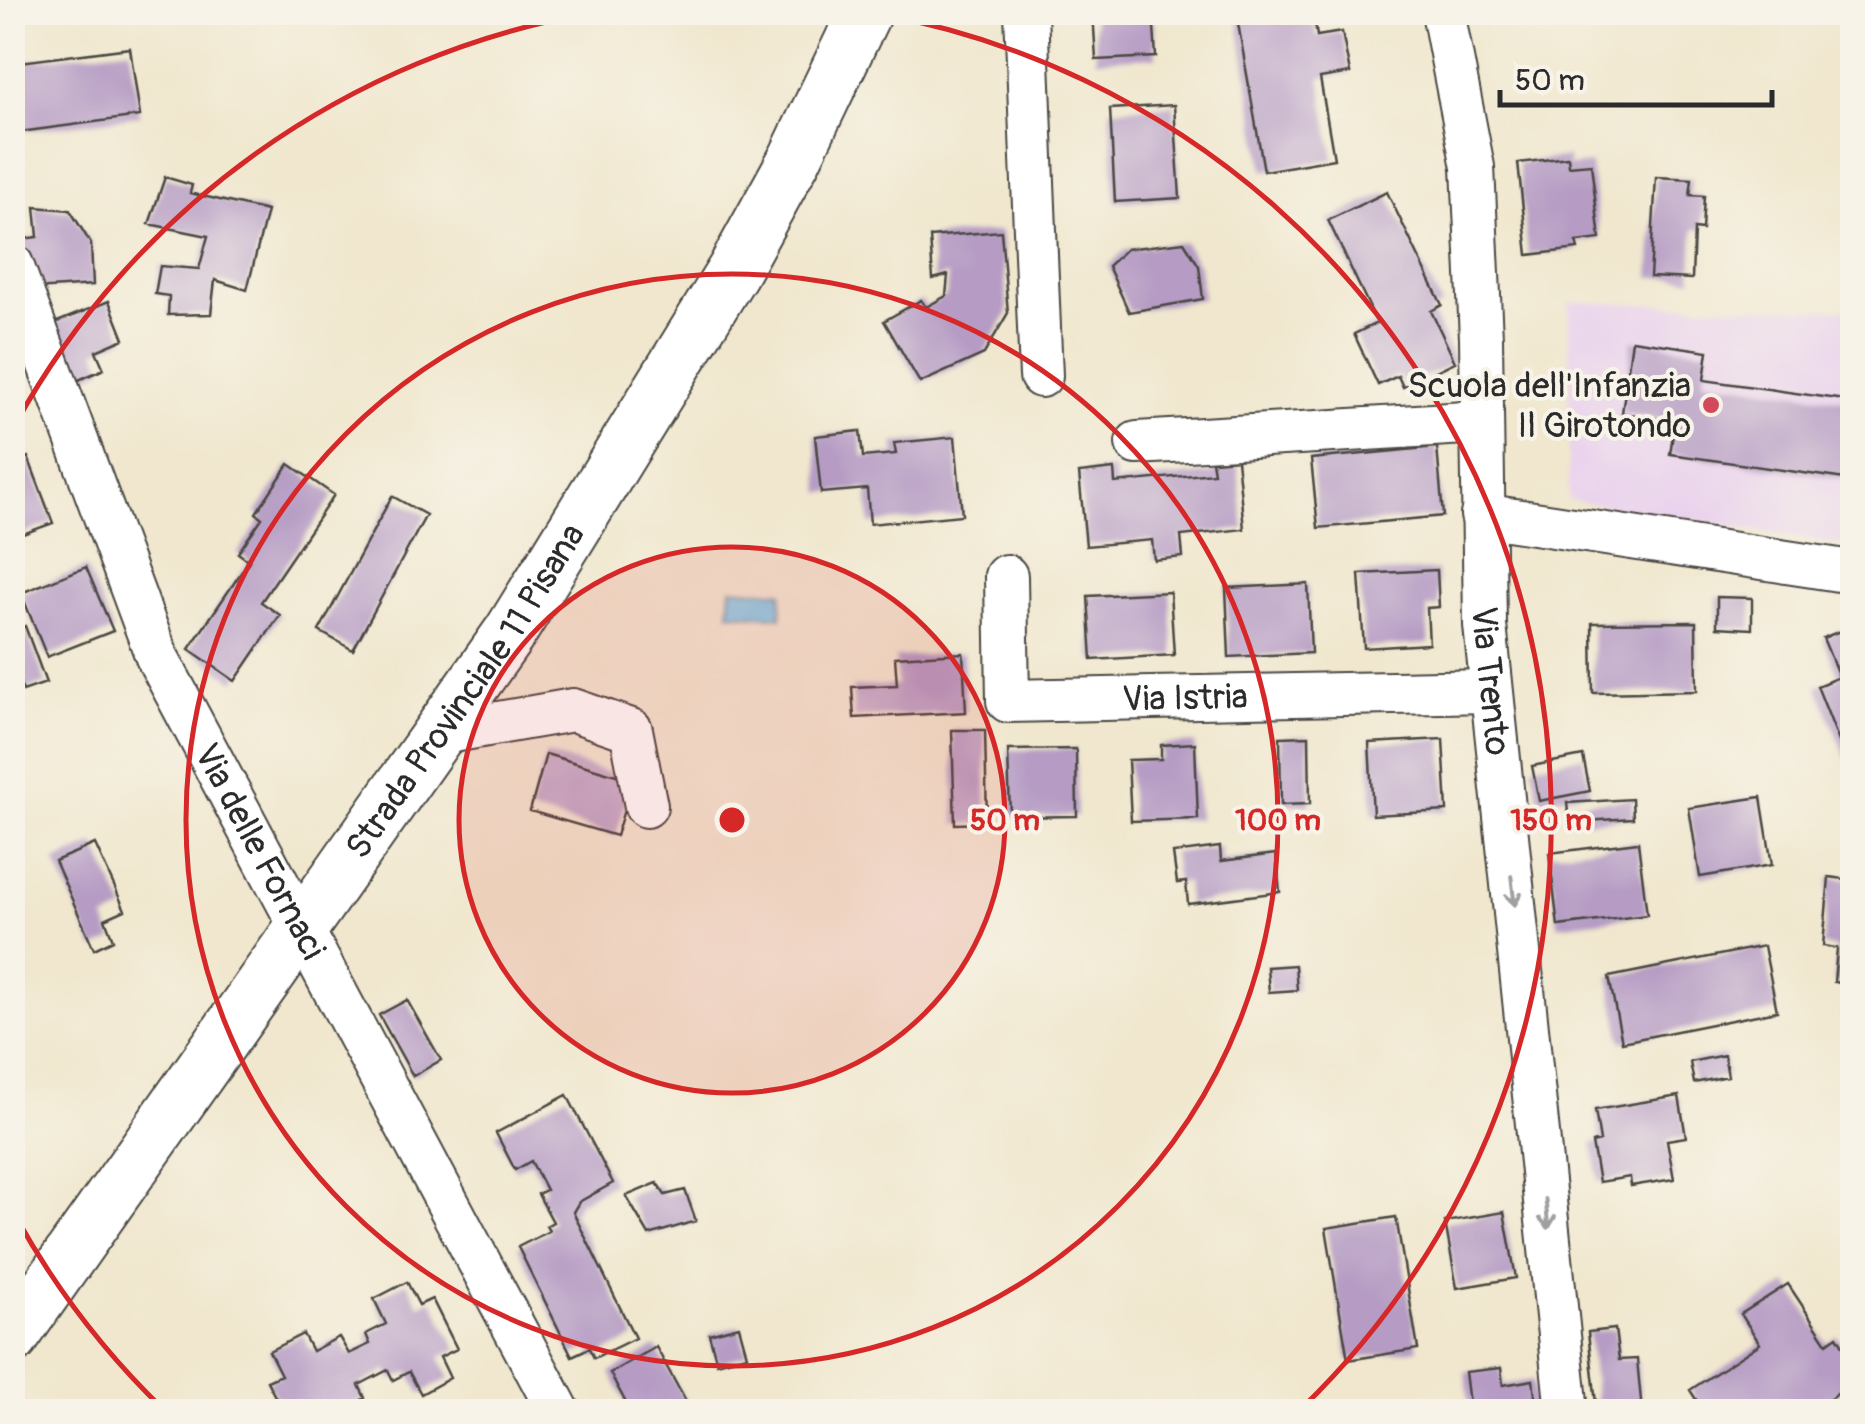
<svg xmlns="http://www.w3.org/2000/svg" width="1865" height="1424" font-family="Pangolin,sans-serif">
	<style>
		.built { fill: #e9d2ed }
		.water { fill: #6dc3ea; stroke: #4c778a; stroke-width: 2.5 }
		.building { fill: #b69cc4 }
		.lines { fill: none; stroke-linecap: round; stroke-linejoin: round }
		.minor-casing { stroke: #494743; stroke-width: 46 }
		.major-casing { stroke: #494743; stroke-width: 56 }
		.minor { stroke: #fff; stroke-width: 42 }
		.major { stroke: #fff; stroke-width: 52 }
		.oneway { stroke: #a0a0a0 }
		.ring { fill: none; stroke: #d62828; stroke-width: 5 }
		.poi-dot { fill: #d1495b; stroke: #f7f3e8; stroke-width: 4 }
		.labels { text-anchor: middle; stroke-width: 8; stroke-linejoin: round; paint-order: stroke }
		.poi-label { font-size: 35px; fill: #2b2b2b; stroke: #f7f3e8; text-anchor: end }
		.street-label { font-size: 35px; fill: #2b2b2b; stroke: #f7f3e8 }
		.centre { fill: #d62828; stroke: #f7f3e8; stroke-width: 5 }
		.ring-label { font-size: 30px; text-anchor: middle; font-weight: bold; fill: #d62828; stroke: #f7f3e8; stroke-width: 8; stroke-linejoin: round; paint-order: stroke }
	</style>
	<rect width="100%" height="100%" fill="#f7f3e8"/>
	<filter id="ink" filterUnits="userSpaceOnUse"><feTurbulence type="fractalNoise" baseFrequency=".01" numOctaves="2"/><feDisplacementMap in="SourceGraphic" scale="20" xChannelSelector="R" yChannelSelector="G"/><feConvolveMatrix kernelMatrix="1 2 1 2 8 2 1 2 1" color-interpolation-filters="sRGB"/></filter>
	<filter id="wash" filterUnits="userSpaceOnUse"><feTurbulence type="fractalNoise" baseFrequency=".0048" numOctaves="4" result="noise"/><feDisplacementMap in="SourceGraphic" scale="40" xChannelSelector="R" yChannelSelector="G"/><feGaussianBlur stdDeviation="2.25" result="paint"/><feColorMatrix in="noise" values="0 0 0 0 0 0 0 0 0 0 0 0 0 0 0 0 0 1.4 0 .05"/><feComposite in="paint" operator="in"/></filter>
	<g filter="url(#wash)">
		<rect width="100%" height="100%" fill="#f0e7ce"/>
		<path class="built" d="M1569,302L1852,310V546L1568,500Z"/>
		<path class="water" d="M731,588L782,592L781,617L729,613Z"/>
		<g id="blocks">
			<path class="building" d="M1093,12H1153L1156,57L1096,60Z
				M1236,12H1313L1317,36L1342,32L1350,73L1320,78L1334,159L1264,171Z
				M130,48L140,116L12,133V63Z
				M1174,105L1180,198L1115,202L1110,109Z
				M1568,157L1569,166L1591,164L1600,239L1576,242L1578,249L1528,255L1518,163Z
				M165,177L192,185L190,193L267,211L247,290L215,280L211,314L168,315L169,296L155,294L160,266L199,269L208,236L149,224Z
				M1656,177L1692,179L1690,195L1704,196L1702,230L1694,229L1692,279L1650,277Z
				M1387,192L1442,305L1431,311L1455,362L1403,387L1398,376L1378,385L1354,334L1377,323L1328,220Z
				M35,207L70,210L91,244L93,285L34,289L22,239L38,237Z
				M1001,231L1008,313L984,354L920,383L884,321L921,300L926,307L946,296L948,275L933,279L930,237Z
				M1184,242L1199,266L1203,299L1129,312L1108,266L1126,249Z
				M109,301L124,339L96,351L104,369L74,382L50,325Z
				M1632,340L1708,351L1704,380L1852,401V480L1670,454L1675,421L1622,413Z
				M860,431L863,457L896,454L894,443L955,437L962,515L870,524L867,489L821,493L815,436Z
				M1437,447L1443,516L1318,528L1311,459Z
				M28,457L53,523L12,538V463Z
				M1237,459L1244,529L1181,536L1183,557L1154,560L1152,540L1086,546L1079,473L1114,469L1115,483L1214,473L1212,461Z
				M289,464L334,495L261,602L280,615L235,681L189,649L249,561L238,553L262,518L256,513Z
				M392,496L426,515L353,650L319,631Z
				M86,567L113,631L47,657L21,593Z
				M1437,570L1439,607L1427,608L1429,644L1364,648L1359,574Z
				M1308,584L1311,653L1229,657L1226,588Z
				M1170,592L1174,655L1092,660L1088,596Z
				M1717,597L1752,598V629L1717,627Z
				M1696,622L1697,691L1593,693L1592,623Z
				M25,626L46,683L23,691L12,663V630Z
				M1852,626V774L1817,686L1839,677L1823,638Z
				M963,653L966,712L854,718L852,687L897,685L895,657Z
				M952,730H985L987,823L955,824Z
				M1309,736L1310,804L1281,805L1280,737Z
				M1443,739L1447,811L1373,815L1369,743Z
				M1195,743L1198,819L1131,821L1128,760L1161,759V745Z
				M1076,749L1077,816L1010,817L1008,750Z
				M546,754L633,780L616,836L530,811Z
				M1583,756L1590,791L1539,801L1532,766Z
				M1761,797L1772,865L1700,877L1689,808Z
				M1632,799L1633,818L1569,822L1567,803Z
				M1638,842L1647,915L1558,926L1549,853Z
				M95,844L125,910L105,919L113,940L94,949L55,861Z
				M1220,847L1221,861L1276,854L1280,892L1188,904L1186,882L1177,883L1173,853Z
				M1829,877L1852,880V984L1834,982L1837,948L1823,946Z
				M1764,946L1777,1011L1622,1042L1609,977Z
				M1295,965L1297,990L1269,992L1267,967Z
				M407,1000L441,1060L413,1076L379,1015Z
				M1724,1055L1728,1076L1694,1083L1690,1062Z
				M567,1095L613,1183L579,1202L573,1212L635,1338L594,1358L589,1348L572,1356L518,1247L549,1231L546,1226L553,1222L538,1194L546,1190L531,1161L515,1170L496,1133Z
				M1679,1096L1686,1137L1667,1140L1674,1179L1631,1186L1630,1177L1599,1182L1592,1143L1600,1141L1595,1110Z
				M657,1183L665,1195L685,1190L696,1221L649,1235L626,1196Z
				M1504,1212L1516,1278L1457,1288L1445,1222Z
				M1396,1217L1418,1349L1348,1360L1326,1228Z
				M407,1282L419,1305L432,1299L457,1349L440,1357L450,1378L421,1394L409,1372L393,1380L388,1370L359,1385L365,1398L339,1412H283L267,1381L281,1375L269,1351L303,1334L312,1351L339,1337L349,1354L370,1344L366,1334L386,1324L374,1299Z
				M1788,1284L1827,1343L1837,1336L1852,1360V1384L1811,1412H1704L1690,1390L1760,1344L1741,1314Z
				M739,1326L747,1355L717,1363L709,1334Z
				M1615,1329L1619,1360L1637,1359L1642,1412H1597L1588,1332Z
				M656,1347L690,1409L685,1412H631L610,1373Z
				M1501,1368L1503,1385L1533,1380L1537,1412H1470L1465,1372Z"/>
		</g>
	</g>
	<g filter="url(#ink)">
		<use href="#blocks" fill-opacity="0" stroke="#494743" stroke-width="2.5"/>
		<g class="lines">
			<defs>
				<g id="minor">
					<path d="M1026,12L1041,376"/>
					<path id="s1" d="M1443,12L1473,167L1481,338L1485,625L1567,1412"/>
					<path id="s2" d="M12,265L157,657L559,1412"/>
					<path d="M1137,443L1482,422"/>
					<path d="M1482,515L1852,572"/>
					<path id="s3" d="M1006,576L1008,701L1490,691"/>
					<path d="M441,733L573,710L631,730L646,806"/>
				</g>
				<g id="major">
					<path id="s4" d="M12,1338L511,631L733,271L795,158L865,12"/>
				</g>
			</defs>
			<use href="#minor" class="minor-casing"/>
			<use href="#major" class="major-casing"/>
			<use href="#minor" class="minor"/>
			<use href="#major" class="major"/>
		</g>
		<defs><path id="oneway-shaft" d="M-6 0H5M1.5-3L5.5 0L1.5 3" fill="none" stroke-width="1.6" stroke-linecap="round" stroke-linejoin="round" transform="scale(2.5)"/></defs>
		<g class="oneway">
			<use href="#oneway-shaft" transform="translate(1513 891) rotate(83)"/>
			<use href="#oneway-shaft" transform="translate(1547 1214) rotate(84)"/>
		</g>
	</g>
	<circle cx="732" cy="820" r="273" fill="#d62828" fill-opacity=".12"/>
	<g class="ring">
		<circle cx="732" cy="820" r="273"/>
		<circle cx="732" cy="820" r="546"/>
		<path d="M163 1409A819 819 0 0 1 16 1217M16 423A819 819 0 0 1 590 13M874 13A819 819 0 0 1 1301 1409"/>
	</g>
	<circle class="poi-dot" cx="1711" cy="405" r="10"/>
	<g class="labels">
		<g class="poi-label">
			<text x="1691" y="397">Scuola dell'Infanzia<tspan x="1691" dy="40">Il Girotondo</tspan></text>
		</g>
		<g class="street-label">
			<text dy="12" stroke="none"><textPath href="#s1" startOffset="672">Via Trento</textPath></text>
			<text dy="12" stroke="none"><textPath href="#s4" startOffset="790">Strada Provinciale 11 Pisana</textPath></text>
			<text dy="12" stroke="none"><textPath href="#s3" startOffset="302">Via Istria</textPath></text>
			<text dy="12" stroke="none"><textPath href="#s2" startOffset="638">Via delle Fornaci</textPath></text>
		</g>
	</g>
	<circle cx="732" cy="820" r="15" class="centre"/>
	<g class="ring-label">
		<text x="1005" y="830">50 m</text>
		<text x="1278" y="830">100 m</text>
		<text x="1551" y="830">150 m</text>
	</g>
	<rect width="1865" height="1424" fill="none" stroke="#f7f3e8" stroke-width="50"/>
	<path d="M1500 90v15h272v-15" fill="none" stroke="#2b2b2b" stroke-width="5"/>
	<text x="1515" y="90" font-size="30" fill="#2b2b2b" stroke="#f7f3e8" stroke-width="8" paint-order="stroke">50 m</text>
</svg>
